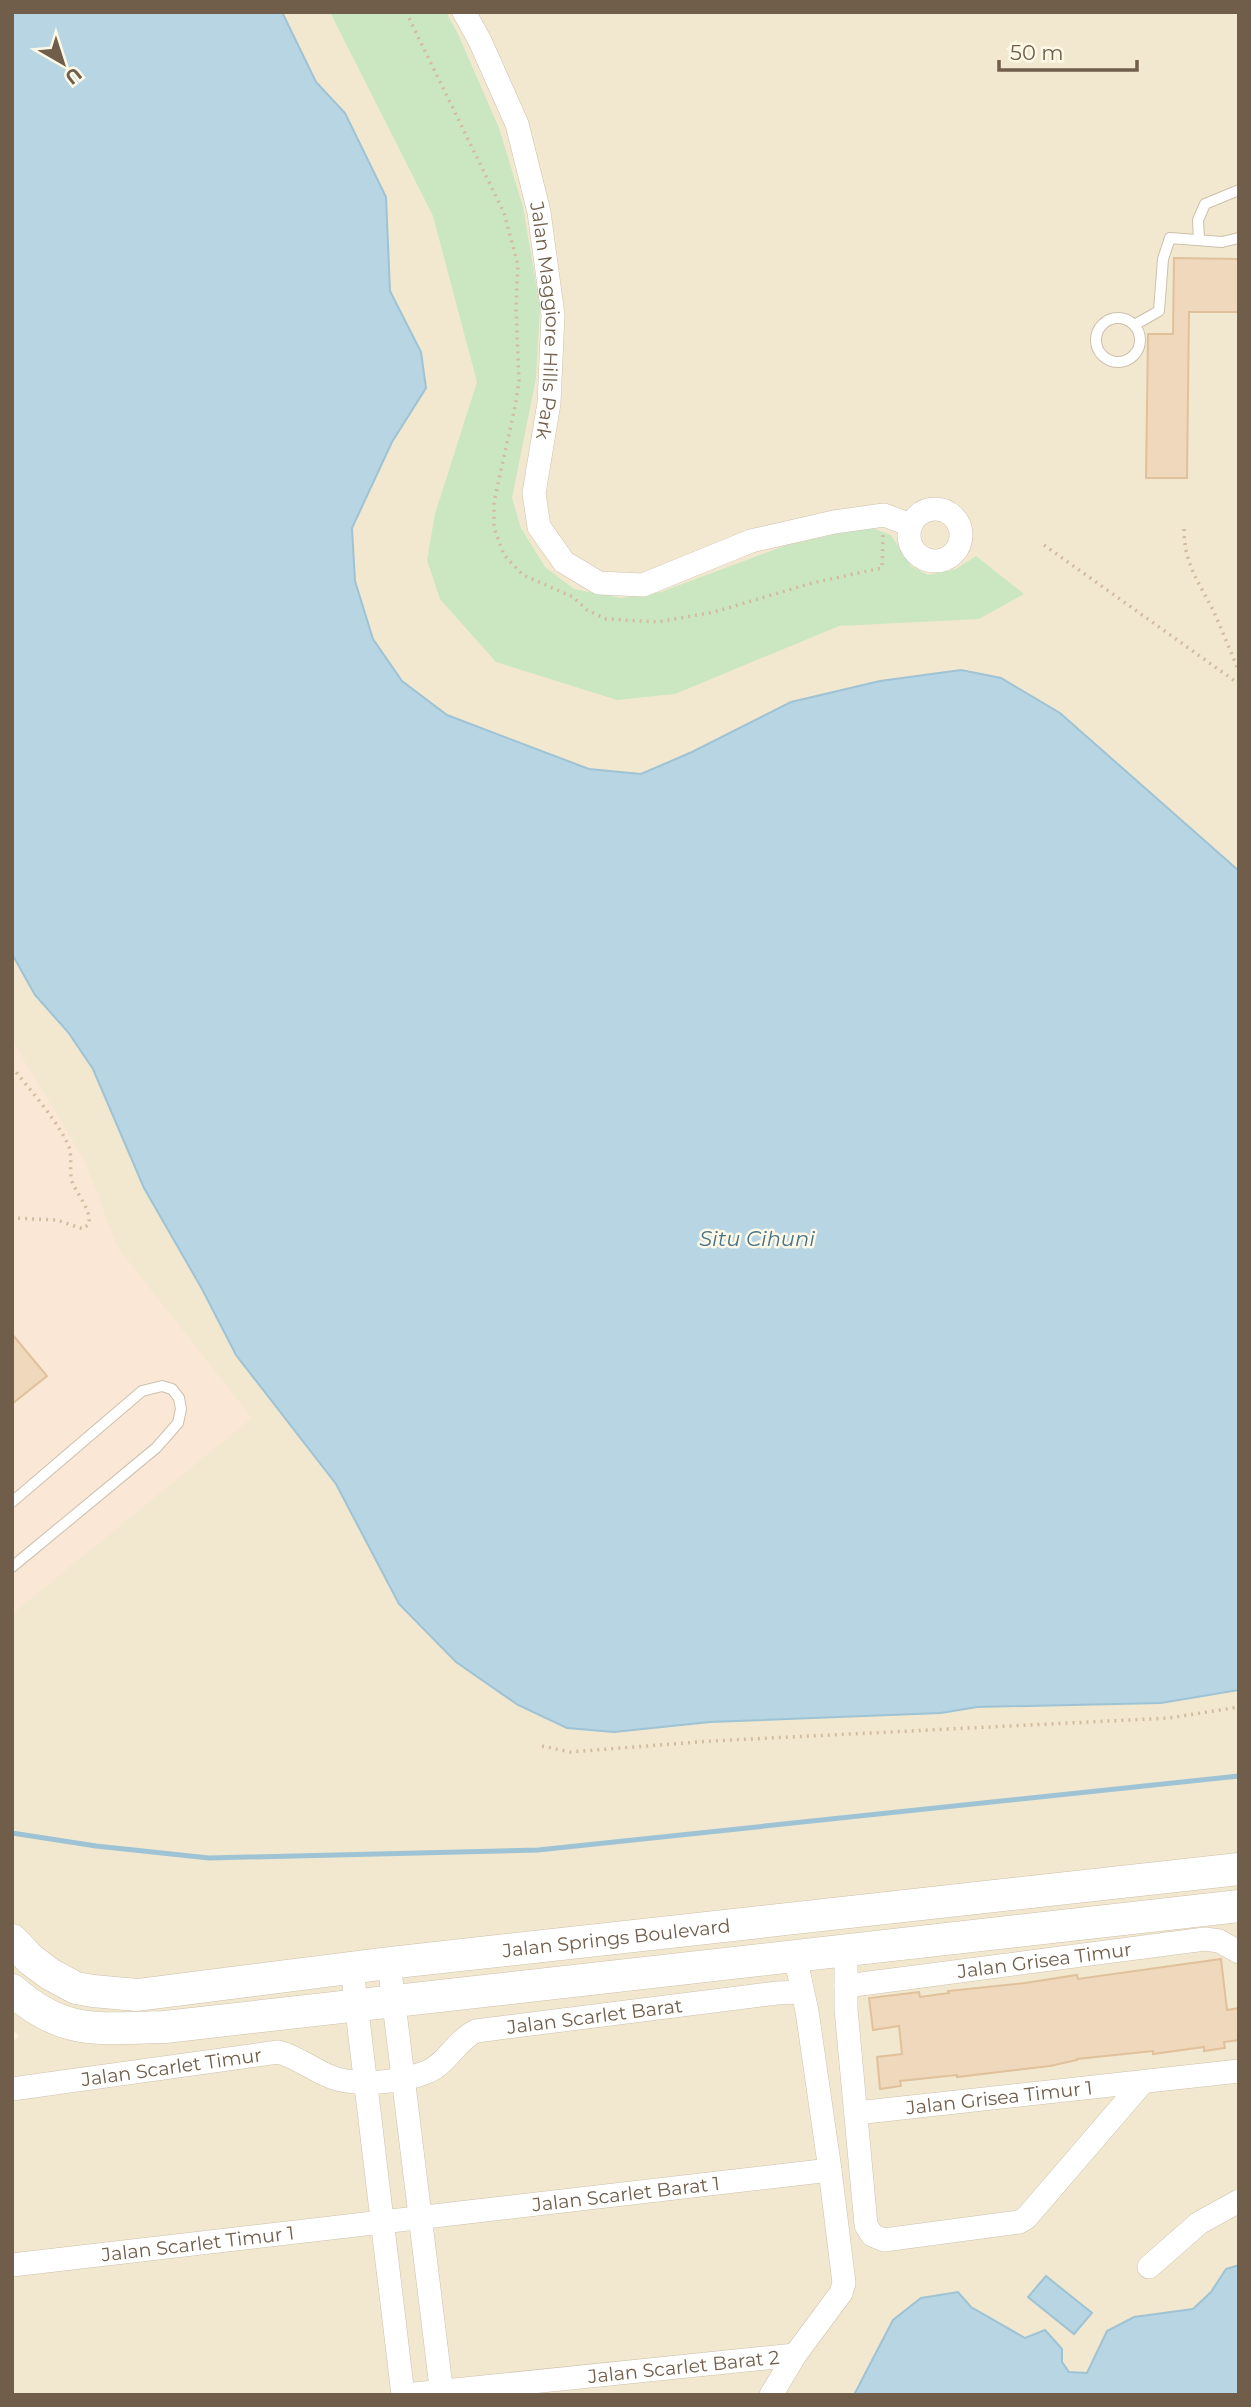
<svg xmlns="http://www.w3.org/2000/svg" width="1251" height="2407" font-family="Montserrat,sans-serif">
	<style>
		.residential { fill: #f2e8d0 }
		.commercial { fill: #fbe7d6 }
		.green { fill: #cae7c1 }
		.water { fill: #b8d5e3; stroke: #9ec3d4; stroke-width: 2 }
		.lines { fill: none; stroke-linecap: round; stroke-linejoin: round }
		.stream { stroke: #9ec3d4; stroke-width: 5 }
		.building { fill: #efd8bb; stroke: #e0c19c; stroke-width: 2 }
		.service-casing { stroke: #cdc0ac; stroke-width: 12 }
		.minor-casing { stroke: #cdc0ac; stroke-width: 24 }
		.secondary-casing { stroke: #cebfa7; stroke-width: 33 }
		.path { stroke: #d3bc9e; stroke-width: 3.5; stroke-dasharray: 2 5; stroke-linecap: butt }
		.service { stroke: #fff; stroke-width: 10 }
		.minor { stroke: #fff; stroke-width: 23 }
		.secondary { stroke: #fff; stroke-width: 32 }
		.labels { text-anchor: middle; stroke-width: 5; stroke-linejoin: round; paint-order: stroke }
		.street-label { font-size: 19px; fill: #705e4a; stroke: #fef9e7 }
		.water-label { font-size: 21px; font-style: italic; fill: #48748a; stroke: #fef9e7 }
	</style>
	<rect width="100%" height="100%" fill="#fbf5e2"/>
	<path class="residential" d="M12,12H1239V2395H12V2042L19,2036L12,2029Z"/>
	<path class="commercial" d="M12,1040L84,1160L118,1248L252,1418L12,1614Z"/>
	<path class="green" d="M330,12H446L458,34L499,128L523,207L540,307L536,378L512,498L521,528L545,567L574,589L621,598L661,592L787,545L869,527L891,535L911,566L928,575L956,569L976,556L1024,594L979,619L839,626L675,694L617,700L496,662L440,599L427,560L435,514L477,382L433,216Z"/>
	<path class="water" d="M12,12H282L316,82L345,113L386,197L390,291L421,352L426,388L392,442L352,528L355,581L373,639L402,681L447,715L589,769L641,774L692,752L791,702L880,681L961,670L1001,678L1060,713L1239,871V1690L1161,1703L977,1707L941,1713L710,1722L614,1732L567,1728L518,1705L456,1662L399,1604L336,1484L236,1355L202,1289L144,1188L93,1069L68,1032L35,995L12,954Z
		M1239,2265V2395H854L893,2320L921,2298L958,2292L971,2307L1025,2338L1045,2330L1062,2349V2362L1069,2372L1087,2373L1107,2331L1134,2317L1193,2309L1211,2292L1226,2269Z
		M1046,2276L1092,2313L1074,2334L1028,2297Z"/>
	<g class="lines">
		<path class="stream" d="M12,1833L96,1846L209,1858L538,1850L1239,1776"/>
	</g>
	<path class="building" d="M1174,258L1239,259V312H1189L1187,478H1146L1148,334H1173Z
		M12,1334L47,1376L12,1404Z
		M1221,1959L1227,2010L1239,2008V2040L1224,2042L1225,2048L1204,2051V2047L1153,2054V2051L1077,2059V2060L1050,2066L957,2077V2075L900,2081L901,2086L880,2089L877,2057L902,2054L899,2026L873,2030L869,1998L919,1992L920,1997L949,1993L948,1991L1025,1983L1077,1975L1078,1979Z"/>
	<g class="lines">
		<defs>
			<path id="service" d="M1199,240L1198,220L1205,204L1239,190
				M1096 340a22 22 0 1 1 44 0a22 22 0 1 1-44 0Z
				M1136,324L1159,311L1163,259L1170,238L1222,242L1239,238
				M12,1502L142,1391L162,1386L172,1389L179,1398L181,1409L178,1423L156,1448L12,1567"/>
			<g id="minor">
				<path id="s1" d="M464,12L480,41L517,124L539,212L553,315L549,403L534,493L539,527L564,562L599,583L643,585L751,541L834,522L884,515L911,525"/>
				<circle cx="935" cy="535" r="26"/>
				<path d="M846,1951V2009L866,2225L872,2235L884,2240L1019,2222L1026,2218L1143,2082"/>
				<path d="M389,1963L442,2395"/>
				<path d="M352,1969L403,2395"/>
				<path id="s2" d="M846,1986L1205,1939L1219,1941L1239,1952"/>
				<path id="s3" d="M12,2089L278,2052C299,2057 316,2073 337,2079C363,2086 402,2082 427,2072C448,2063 456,2040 476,2031L777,1993L801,1992"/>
				<path id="s4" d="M856,2113L1239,2071"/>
				<path id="s5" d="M12,2265L830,2170"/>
				<path d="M1149,2267L1199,2223L1239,2201"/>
				<path id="s6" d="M405,2395L795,2355"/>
				<path d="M771,2395L795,2355L841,2293L844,2283L830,2170L807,2011L795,1956"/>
			</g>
			<g id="secondary">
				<path id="s7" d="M12,1940L30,1959L50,1974L76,1988L93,1991L137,1995L389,1963L1239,1869"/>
				<path d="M12,1990C65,2037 100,2028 165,2027L1239,1906"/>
			</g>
		</defs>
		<use href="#service" class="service-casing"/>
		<use href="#minor" class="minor-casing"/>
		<use href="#secondary" class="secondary-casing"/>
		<path class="path" d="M406,12L504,213L518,265L516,308L519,381L516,402L494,502V528L504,555L523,575L573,597L587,610L606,619L658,622L714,612L812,583L882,568L883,535
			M1184,529C1184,563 1198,581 1213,610C1222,630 1230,651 1239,671
			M1044,545L1239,684
			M12,1067C29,1089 59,1122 69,1147C73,1159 68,1172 73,1184C79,1197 91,1210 89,1224L83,1229L57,1220L12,1218
			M542,1746L570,1752L711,1741L1169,1718L1239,1707"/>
		<use href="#service" class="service"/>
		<use href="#minor" class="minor"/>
		<use href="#secondary" class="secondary"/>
	</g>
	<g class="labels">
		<g class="street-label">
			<text dy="7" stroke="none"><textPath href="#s1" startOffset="324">Jalan Maggiore Hills Park</textPath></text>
			<text dy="7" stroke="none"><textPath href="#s7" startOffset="625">Jalan Springs Boulevard</textPath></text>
			<text dy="7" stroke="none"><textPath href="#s2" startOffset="200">Jalan Grisea Timur</textPath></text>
			<text dy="7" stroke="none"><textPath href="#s3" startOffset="609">Jalan Scarlet Barat</textPath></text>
			<text dy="7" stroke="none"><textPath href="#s3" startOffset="161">Jalan Scarlet Timur</textPath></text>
			<text dy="7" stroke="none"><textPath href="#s4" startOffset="144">Jalan Grisea Timur 1</textPath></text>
			<text dy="7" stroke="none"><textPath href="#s5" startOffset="618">Jalan Scarlet Barat 1</textPath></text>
			<text dy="7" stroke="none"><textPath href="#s5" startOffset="187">Jalan Scarlet Timur 1</textPath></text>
			<text dy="7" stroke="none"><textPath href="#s6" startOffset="280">Jalan Scarlet Barat 2</textPath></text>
		</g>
		<g class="water-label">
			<text x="757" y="1246">Situ Cihuni</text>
		</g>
	</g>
	<rect width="1251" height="2407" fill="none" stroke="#705e4a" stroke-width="28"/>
	<g transform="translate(63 63) rotate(141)" stroke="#fef9e7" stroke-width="5" paint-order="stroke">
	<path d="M0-5L12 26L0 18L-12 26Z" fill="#705e4a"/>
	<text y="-10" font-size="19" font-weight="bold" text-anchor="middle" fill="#705e4a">U</text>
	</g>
	<path d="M999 60v10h138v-10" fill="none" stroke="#705e4a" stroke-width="3.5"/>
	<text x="1010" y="60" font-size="21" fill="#705e4a" stroke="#fef9e7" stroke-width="5" paint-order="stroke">50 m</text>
</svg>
